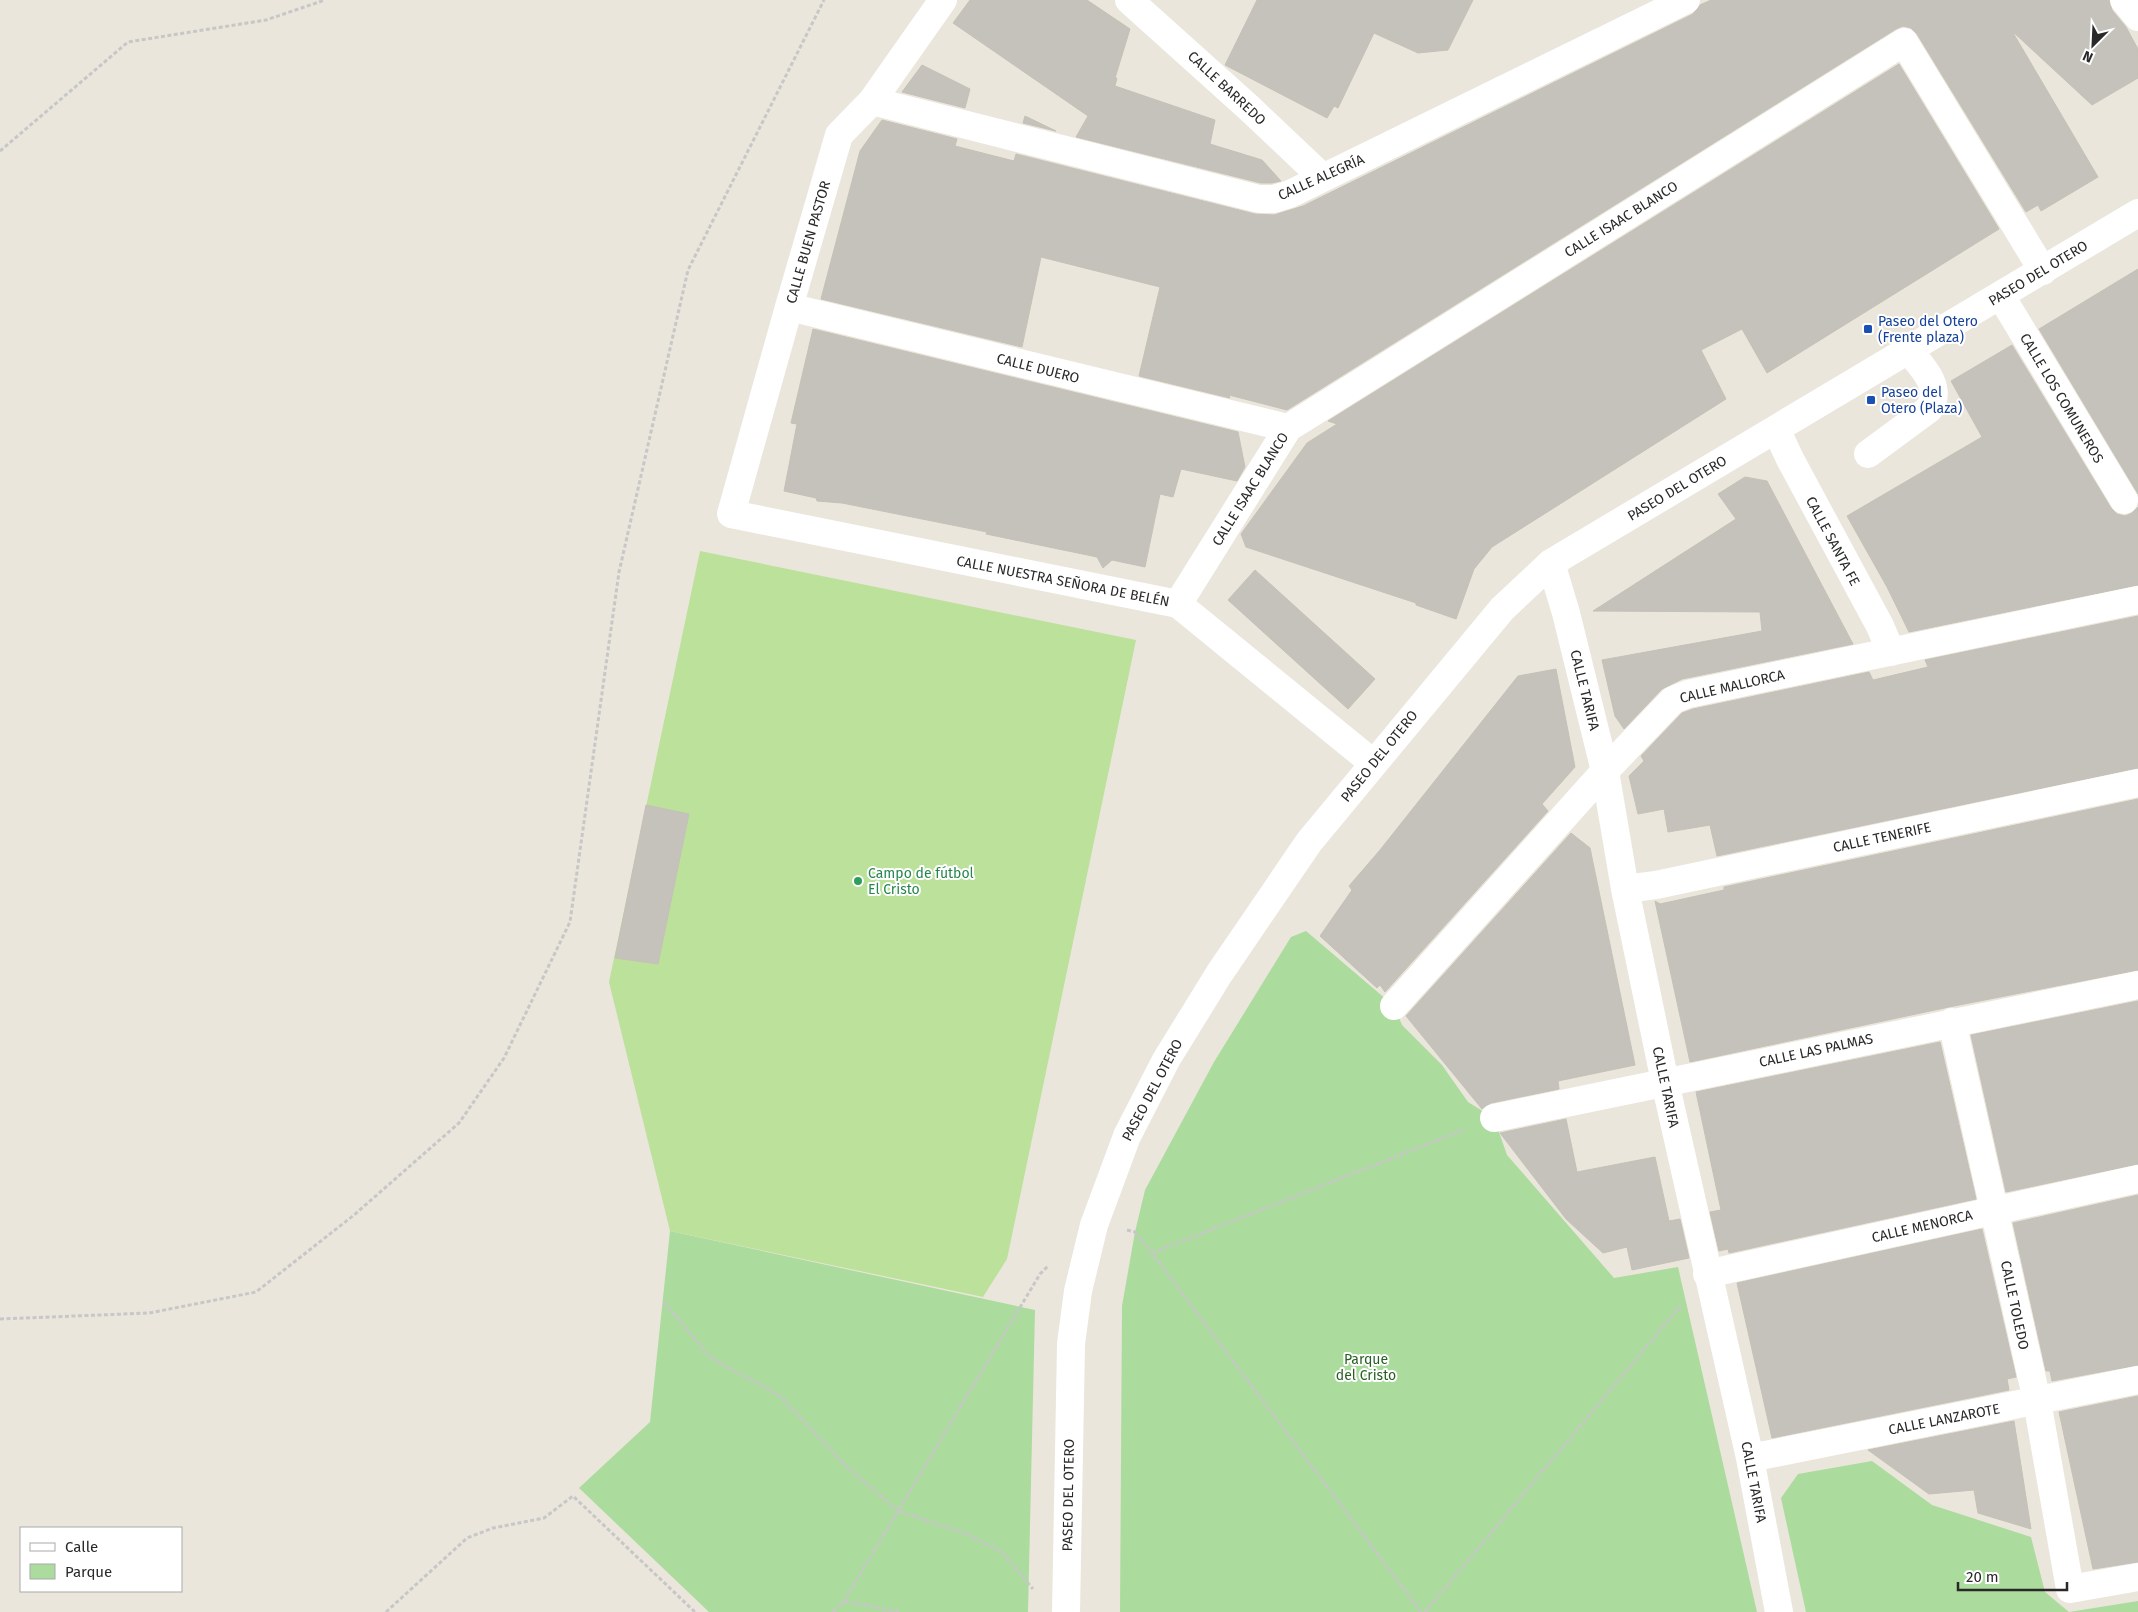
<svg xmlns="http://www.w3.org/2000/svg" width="2138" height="1612" font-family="'Fira Sans',sans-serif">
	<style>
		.green { fill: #acdb9e }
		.pitch { fill: #bce19b }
		.building { fill: #c5c2bc; stroke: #c5c1b6 }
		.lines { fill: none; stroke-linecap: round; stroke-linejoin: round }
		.path { stroke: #c7c7c7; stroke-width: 3; stroke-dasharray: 4 2.5; stroke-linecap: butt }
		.minor { stroke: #fff; stroke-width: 28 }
		.transit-dot { fill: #1a4fb4; stroke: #fff; stroke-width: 2 }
		.leisure-dot { fill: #2e9e5b; stroke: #fff; stroke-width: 2 }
		.labels { text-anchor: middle; stroke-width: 4; stroke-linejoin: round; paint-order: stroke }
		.street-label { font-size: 14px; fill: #292929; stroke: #fff }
		.transit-label { font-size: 14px; fill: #164399; stroke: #fff; text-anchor: start }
		.leisure-label { font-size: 14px; fill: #27864d; stroke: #fff; text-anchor: start }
		.park-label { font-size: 14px; fill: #275e21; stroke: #fff }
	</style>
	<rect width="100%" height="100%" fill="#eae6dc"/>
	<path class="green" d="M1306,931L1394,1006L1402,1025L1442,1065L1468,1102L1494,1118L1507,1155L1614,1278L1678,1267L1757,1612H1120L1122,1306L1135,1232L1145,1190L1214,1062L1291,937Z
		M670,1231L1035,1310L1028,1612H709L579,1488L650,1422Z
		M1872,1461L1932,1505L2031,1537L2045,1592L2069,1612L2138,1601V1612H1806L1781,1498L1798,1474Z"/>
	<path class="pitch" d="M700,551L1136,640L1007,1259L983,1297L670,1231L609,982Z"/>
	<path class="building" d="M970,0H1087L1130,29L1115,78H1117L1115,86L1215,120L1210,144L1262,160L1281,181L1272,183H1261L1076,137L1088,116L953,23Z
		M1257,0H1473L1448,50L1418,53L1374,33L1338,108L1334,106L1327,118L1225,65Z
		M1711,0H2109L2112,10L2126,27L2138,49V78L2092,105L2012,31L2098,177L2041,211L2038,205L2026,212L1917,34L1911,28L1903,26L1896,29L1287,410L1229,395L1230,398L1139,376L1160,287L1041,257L1022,347L821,299L860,151L882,120L957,139L955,146L1014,161L1016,154L1255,214L1274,215L1303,206L1693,14L1700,5Z
		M1899,64L1999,229L1767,373L1742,329L1701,350L1726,399L1492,547L1474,569L1456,619L1416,605V603L1246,547L1241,534L1307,443L1337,424L1328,421Z
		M922,65L970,89L965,108L902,92Z
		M1025,116L1056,131L1023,123Z
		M2138,269V494L2039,329Z
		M813,329L1238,432L1245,467L1237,481L1181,469L1173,497L1160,494L1145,567L1112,560L1103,568L1097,557L986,534L987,532L842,503L817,501L816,498L784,491L797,424L791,423Z
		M2012,345L2111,508L2117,514L2125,516L2132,513L2138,507V585L1909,632L1887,587L1847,516L1982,437L1951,381Z
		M1745,477L1767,481L1853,644L1682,679L1662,689L1624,729L1615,716L1602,660L1762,631L1760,612L1593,611L1736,519L1718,494Z
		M1255,570L1375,679L1348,709L1228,600Z
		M2138,616V768L1717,856L1710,825L1668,832L1664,809L1638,814L1629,776L1644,761L1641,756L1682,713L1693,709L1869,672L1873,680L1928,667L1925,660Z
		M1556,669L1575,767L1542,804L1548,811L1385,992L1380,985L1377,988L1320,936L1352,890L1349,886L1380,850L1518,676Z
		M2138,799V970L1949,1007L1690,1062L1655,901L1660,904L1724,890V887Z
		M646,805L689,814L658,964L615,958Z
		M1571,833L1590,848L1635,1065L1558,1081L1559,1089L1491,1103L1482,1109L1406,1016Z
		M2138,1001V1164L2006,1192L1971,1035Z
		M1940,1042L1976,1199L1729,1253L1728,1249L1719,1251L1710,1212L1721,1210L1696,1092Z
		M1566,1119L1577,1172L1655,1157L1669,1221L1680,1219L1689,1258L1632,1270L1627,1247L1603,1253L1566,1219L1500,1133Z
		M2138,1195V1365L2052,1381L2050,1371H2046L2013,1223Z
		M1982,1229L2016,1377L2007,1379L2009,1390L1772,1438L1737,1283Z
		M2138,1396V1562L2093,1569L2059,1412Z
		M2014,1421L2031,1529L1978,1513L1974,1490L1929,1494L1868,1450Z"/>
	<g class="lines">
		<path class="path" d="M0,151L128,42L266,20L325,0
			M1127,1230L1135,1232L1152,1253L1421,1612
			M1152,1253L1463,1130
			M664,1302L710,1357L780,1396L846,1466L898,1511L967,1534L1002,1552L1033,1589
			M0,1319L149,1313L256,1292L354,1215L459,1123L504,1058L570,922L619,572L688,270L824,0
			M844,1601L900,1612
			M386,1612L467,1538L493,1528L544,1518L573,1496L695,1612
			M833,1612L844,1601L1040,1274L1049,1265
			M1425,1612L1681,1305"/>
		<path class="minor" d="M943,0L872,101L839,135L789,307L731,514L1178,604L1373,763
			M1129,0L1248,107L1323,178
			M2124,0L2138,17
			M872,101L1259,199H1274L1290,194L1686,0
			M2001,296L2124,500
			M789,307L1288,428
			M1776,429L1790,459L1880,626L1891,652
			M1868,454L1929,409C1943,387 1923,368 1909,351
			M1551,563L1566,613L1605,771L1625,889L1665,1082L1750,1458L1779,1612
			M1178,604L1288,428L1904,42L2043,271
			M1625,889L1656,885L2138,783
			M1394,1006L1605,771L1673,700L1688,694L2138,600
			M1952,1022L2037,1401L2070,1589L2138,1577
			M1494,1118L2138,985
			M1707,1274L2138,1179
			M1750,1458L2138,1380
			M1066,1612L1071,1344L1078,1291L1094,1225L1127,1136L1166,1060L1219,974L1309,842L1502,609L1551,563L2138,213"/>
	</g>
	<g class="transit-dot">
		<rect x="1863" y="324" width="10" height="10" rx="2.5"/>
		<rect x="1866" y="395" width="10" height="10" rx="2.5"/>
	</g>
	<circle class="leisure-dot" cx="858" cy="881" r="5"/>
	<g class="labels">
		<g class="street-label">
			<text transform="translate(1227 88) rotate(43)" y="5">CALLE BARREDO</text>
			<text transform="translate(1321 177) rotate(-24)" y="5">CALLE ALEGRÍA</text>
			<text transform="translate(1621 219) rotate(-32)" y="5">CALLE ISAAC BLANCO</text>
			<text transform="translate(808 242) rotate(-74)" y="5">CALLE BUEN PASTOR</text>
			<text transform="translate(2038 273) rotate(-31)" y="5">PASEO DEL OTERO</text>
			<text transform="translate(1038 368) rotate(14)" y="5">CALLE DUERO</text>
			<text transform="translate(2062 398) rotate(59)" y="5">CALLE LOS COMUNEROS</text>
			<text transform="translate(1677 488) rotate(-31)" y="5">PASEO DEL OTERO</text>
			<text transform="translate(1250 489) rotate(-58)" y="5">CALLE ISAAC BLANCO</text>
			<text transform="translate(1833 541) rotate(62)" y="5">CALLE SANTA FE</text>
			<text transform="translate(1063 581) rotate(11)" y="5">CALLE NUESTRA SEÑORA DE BELÉN</text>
			<text transform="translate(1732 686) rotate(-13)" y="5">CALLE MALLORCA</text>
			<text transform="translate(1585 690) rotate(76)" y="5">CALLE TARIFA</text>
			<text transform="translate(1379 756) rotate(-51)" y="5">PASEO DEL OTERO</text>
			<text transform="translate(1882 837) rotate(-12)" y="5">CALLE TENERIFE</text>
			<text transform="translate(1816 1050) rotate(-12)" y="5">CALLE LAS PALMAS</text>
			<text transform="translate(1666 1087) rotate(78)" y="5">CALLE TARIFA</text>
			<text transform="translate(1152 1090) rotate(-62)" y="5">PASEO DEL OTERO</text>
			<text transform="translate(1922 1226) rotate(-13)" y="5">CALLE MENORCA</text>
			<text transform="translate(2015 1305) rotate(78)" y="5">CALLE TOLEDO</text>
			<text transform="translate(1944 1419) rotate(-11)" y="5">CALLE LANZAROTE</text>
			<text transform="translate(1754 1482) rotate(79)" y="5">CALLE TARIFA</text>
			<text transform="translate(1068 1495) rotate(-89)" y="5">PASEO DEL OTERO</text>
		</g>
		<g class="transit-label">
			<text x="1878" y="326">Paseo del Otero<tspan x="1878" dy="16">(Frente plaza)</tspan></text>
			<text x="1881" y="397">Paseo del<tspan x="1881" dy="16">Otero (Plaza)</tspan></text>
		</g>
		<g class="leisure-label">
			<text x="868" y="878">Campo de fútbol<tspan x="868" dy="16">El Cristo</tspan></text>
		</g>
		<g class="park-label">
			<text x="1366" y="1364">Parque<tspan x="1366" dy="16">del Cristo</tspan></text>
		</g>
	</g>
	<rect x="20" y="1527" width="162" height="65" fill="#ffffff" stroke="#a9a9a9"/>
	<rect x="30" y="1543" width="25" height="8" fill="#ffffff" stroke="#a9a9a9"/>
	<text x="65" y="1552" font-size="15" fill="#292929">Calle</text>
	<rect x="30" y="1564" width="25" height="15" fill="#acdb9e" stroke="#a9a9a9"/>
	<text x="65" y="1577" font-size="15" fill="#292929">Parque</text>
	<g transform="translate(2093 45) rotate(204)" stroke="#ffffff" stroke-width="4" paint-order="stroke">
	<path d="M0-4L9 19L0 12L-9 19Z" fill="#292929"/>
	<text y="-8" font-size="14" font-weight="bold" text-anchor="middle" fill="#292929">N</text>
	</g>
	<path d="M1958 1582v8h109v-8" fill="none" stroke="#292929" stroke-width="2.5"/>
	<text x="1966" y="1582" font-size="15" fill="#292929" stroke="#ffffff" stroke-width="4" paint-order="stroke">20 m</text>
</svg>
